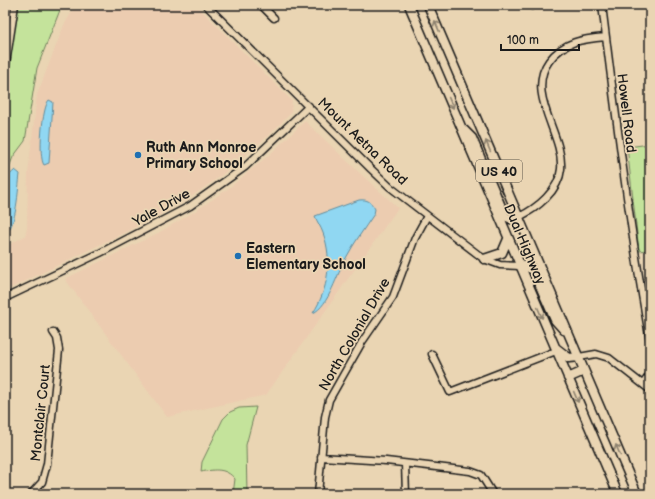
<svg xmlns="http://www.w3.org/2000/svg" width="655" height="499" font-family="'Balsamiq Sans',sans-serif">
	<style>
		.built { fill: #ecccb0 }
		.green { fill: #c4e39b; stroke: #70805c }
		.water { fill: #90d7f2; stroke: #628c9c }
		.lines { fill: none; stroke-linecap: round; stroke-linejoin: round }
		.minor-casing { stroke: #1c1c1c; stroke-width: 9 }
		.major-casing { stroke: #1c1c1c; stroke-width: 11 }
		.minor { stroke: #ead5b3; stroke-width: 6 }
		.major { stroke: #ead5b3; stroke-width: 8 }
		.oneway { stroke: #8d826f }
		.poi-dot { fill: #1f6fb2; stroke: #ead5b3; stroke-width: 1.5 }
		.labels { text-anchor: middle; stroke-width: 3.5; stroke-linejoin: round; paint-order: stroke }
		.shield { fill: #ead5b3; stroke: #5a5449; stroke-width: 1 }
		.shield-label { font-size: 13px; font-weight: bold; fill: #1c1c1c }
		.street-label { font-size: 14px; fill: #1c1c1c; stroke: #ead5b3 }
		.poi-label { font-size: 14px; font-weight: bold; fill: #1c1c1c; stroke: #ead5b3; text-anchor: start }
	</style>
	<rect width="100%" height="100%" fill="#ead5b3"/>
	<filter id="ink" filterUnits="userSpaceOnUse"><feTurbulence type="fractalNoise" baseFrequency=".025" numOctaves="2"/><feDisplacementMap in="SourceGraphic" scale="8" xChannelSelector="R" yChannelSelector="G"/><feConvolveMatrix kernelMatrix="1 2 1 2 8 2 1 2 1" color-interpolation-filters="sRGB"/></filter>
	<g filter="url(#ink)">
		<path class="built" d="M76,5H196L292,101L291,113L268,136L222,175L188,199L152,219L5,291V247L25,236L27,228L28,174L37,95L64,25Z
			M305,121L364,177L398,208L266,395L167,417L65,279L158,233L194,212L229,188L269,155Z"/>
		<path class="green" d="M5,5H62L37,68L25,141L13,157L5,178Z
			M650,144V250L639,251L627,147Z
			M256,407L246,445L247,494H233L235,479C226,468 215,469 201,472L202,462L223,419L230,412L239,408Z"/>
		<path class="water" d="M49,100L53,102L49,163L44,165C38,157 42,107 49,100Z
			M15,170L20,174C18,189 17,226 5,234V179Z
			M359,200C368,199 371,202 375,209L374,214C364,229 354,243 346,258C337,273 329,306 313,313C328,290 333,259 323,233C321,227 317,222 315,216Z"/>
		<g class="lines">
			<defs>
				<path id="minor" d="M206,5L371,169L390,187L484,259L500,265L520,266
					M261,5L274,18
					M532,5V6
					M602,5C616,118 630,230 650,341
					M5,70L15,5
					M519,217C537,208 559,191 561,169C564,134 525,94 549,61C564,41 583,39 606,37
					M5,298L100,253L190,206L245,167L309,106
					M432,354L450,392L556,351
					M579,357L596,354L609,358L650,390
					M643,384L650,374
					M321,457L386,461L470,471L481,475L493,494
					M405,464L406,494
					M31,494L42,482L47,464L59,350L57,338L53,332
					M318,494L325,417L329,400L362,342L393,297L415,238L427,216"/>
				<path id="major" d="M409,5L618,494
					M428,5L637,494
					M464,130L472,138L505,216L511,219L519,217
					M484,259L502,253L508,239
					M520,266H526L533,270L555,320L564,330
					M556,348L569,358L579,357
					M568,378L584,371"/>
			</defs>
			<use href="#minor" class="minor-casing"/>
			<use href="#major" class="major-casing"/>
			<use href="#minor" class="minor"/>
			<use href="#major" class="major"/>
		</g>
		<defs><path id="oneway-shaft" d="M-6 0H5M1.5-3L5.5 0L1.5 3" fill="none" stroke-width="1.6" stroke-linecap="round" stroke-linejoin="round"/></defs>
		<g class="oneway">
			<use href="#oneway-shaft" transform="translate(437 26) rotate(-113)"/>
			<use href="#oneway-shaft" transform="translate(451 103) rotate(67)"/>
			<use href="#oneway-shaft" transform="translate(488 146) rotate(-113)"/>
			<use href="#oneway-shaft" transform="translate(540 313) rotate(67)"/>
			<use href="#oneway-shaft" transform="translate(576 397) rotate(67)"/>
			<use href="#oneway-shaft" transform="translate(618 450) rotate(-113)"/>
		</g>
	</g>
	<g class="poi-dot">
		<circle cx="138" cy="155" r="4"/>
		<circle cx="238" cy="256" r="4"/>
	</g>
	<g class="labels">
		<rect class="shield" x="476" y="160" width="46" height="22" rx="3"/>
		<g class="shield-label">
			<text x="499" y="176">US 40</text>
		</g>
		<g class="street-label">
			<text transform="translate(627 113) rotate(83)" y="5">Howell Road</text>
			<text transform="translate(363 141) rotate(44)" y="5">Mount Aetna Road</text>
			<text transform="translate(161 207) rotate(-29)" y="5">Yale Drive</text>
			<text transform="translate(525 244) rotate(67)" y="5">Dual Highway</text>
			<text transform="translate(354 334) rotate(-60)" y="5">North Colonial Drive</text>
			<text transform="translate(40 413) rotate(-84)" y="5">Montclair Court</text>
		</g>
		<g class="poi-label">
			<text x="146" y="152">Ruth Ann Monroe<tspan x="146" dy="16">Primary School</tspan></text>
			<text x="246" y="253">Eastern<tspan x="246" dy="16">Elementary School</tspan></text>
		</g>
	</g>
	<rect width="655" height="499" fill="none" stroke="#ead5b3" stroke-width="20"/>
	<rect x="10" y="10" width="635" height="479" fill="none" stroke="#1c1c1c" stroke-width="1.5" filter="url(#ink)"/>
	<path d="M501 44v6h78v-6" fill="none" stroke="#1c1c1c" stroke-width="2"/>
	<text x="507" y="44" font-size="12" fill="#1c1c1c" stroke="#ead5b3" stroke-width="3" paint-order="stroke">100 m</text>
</svg>
